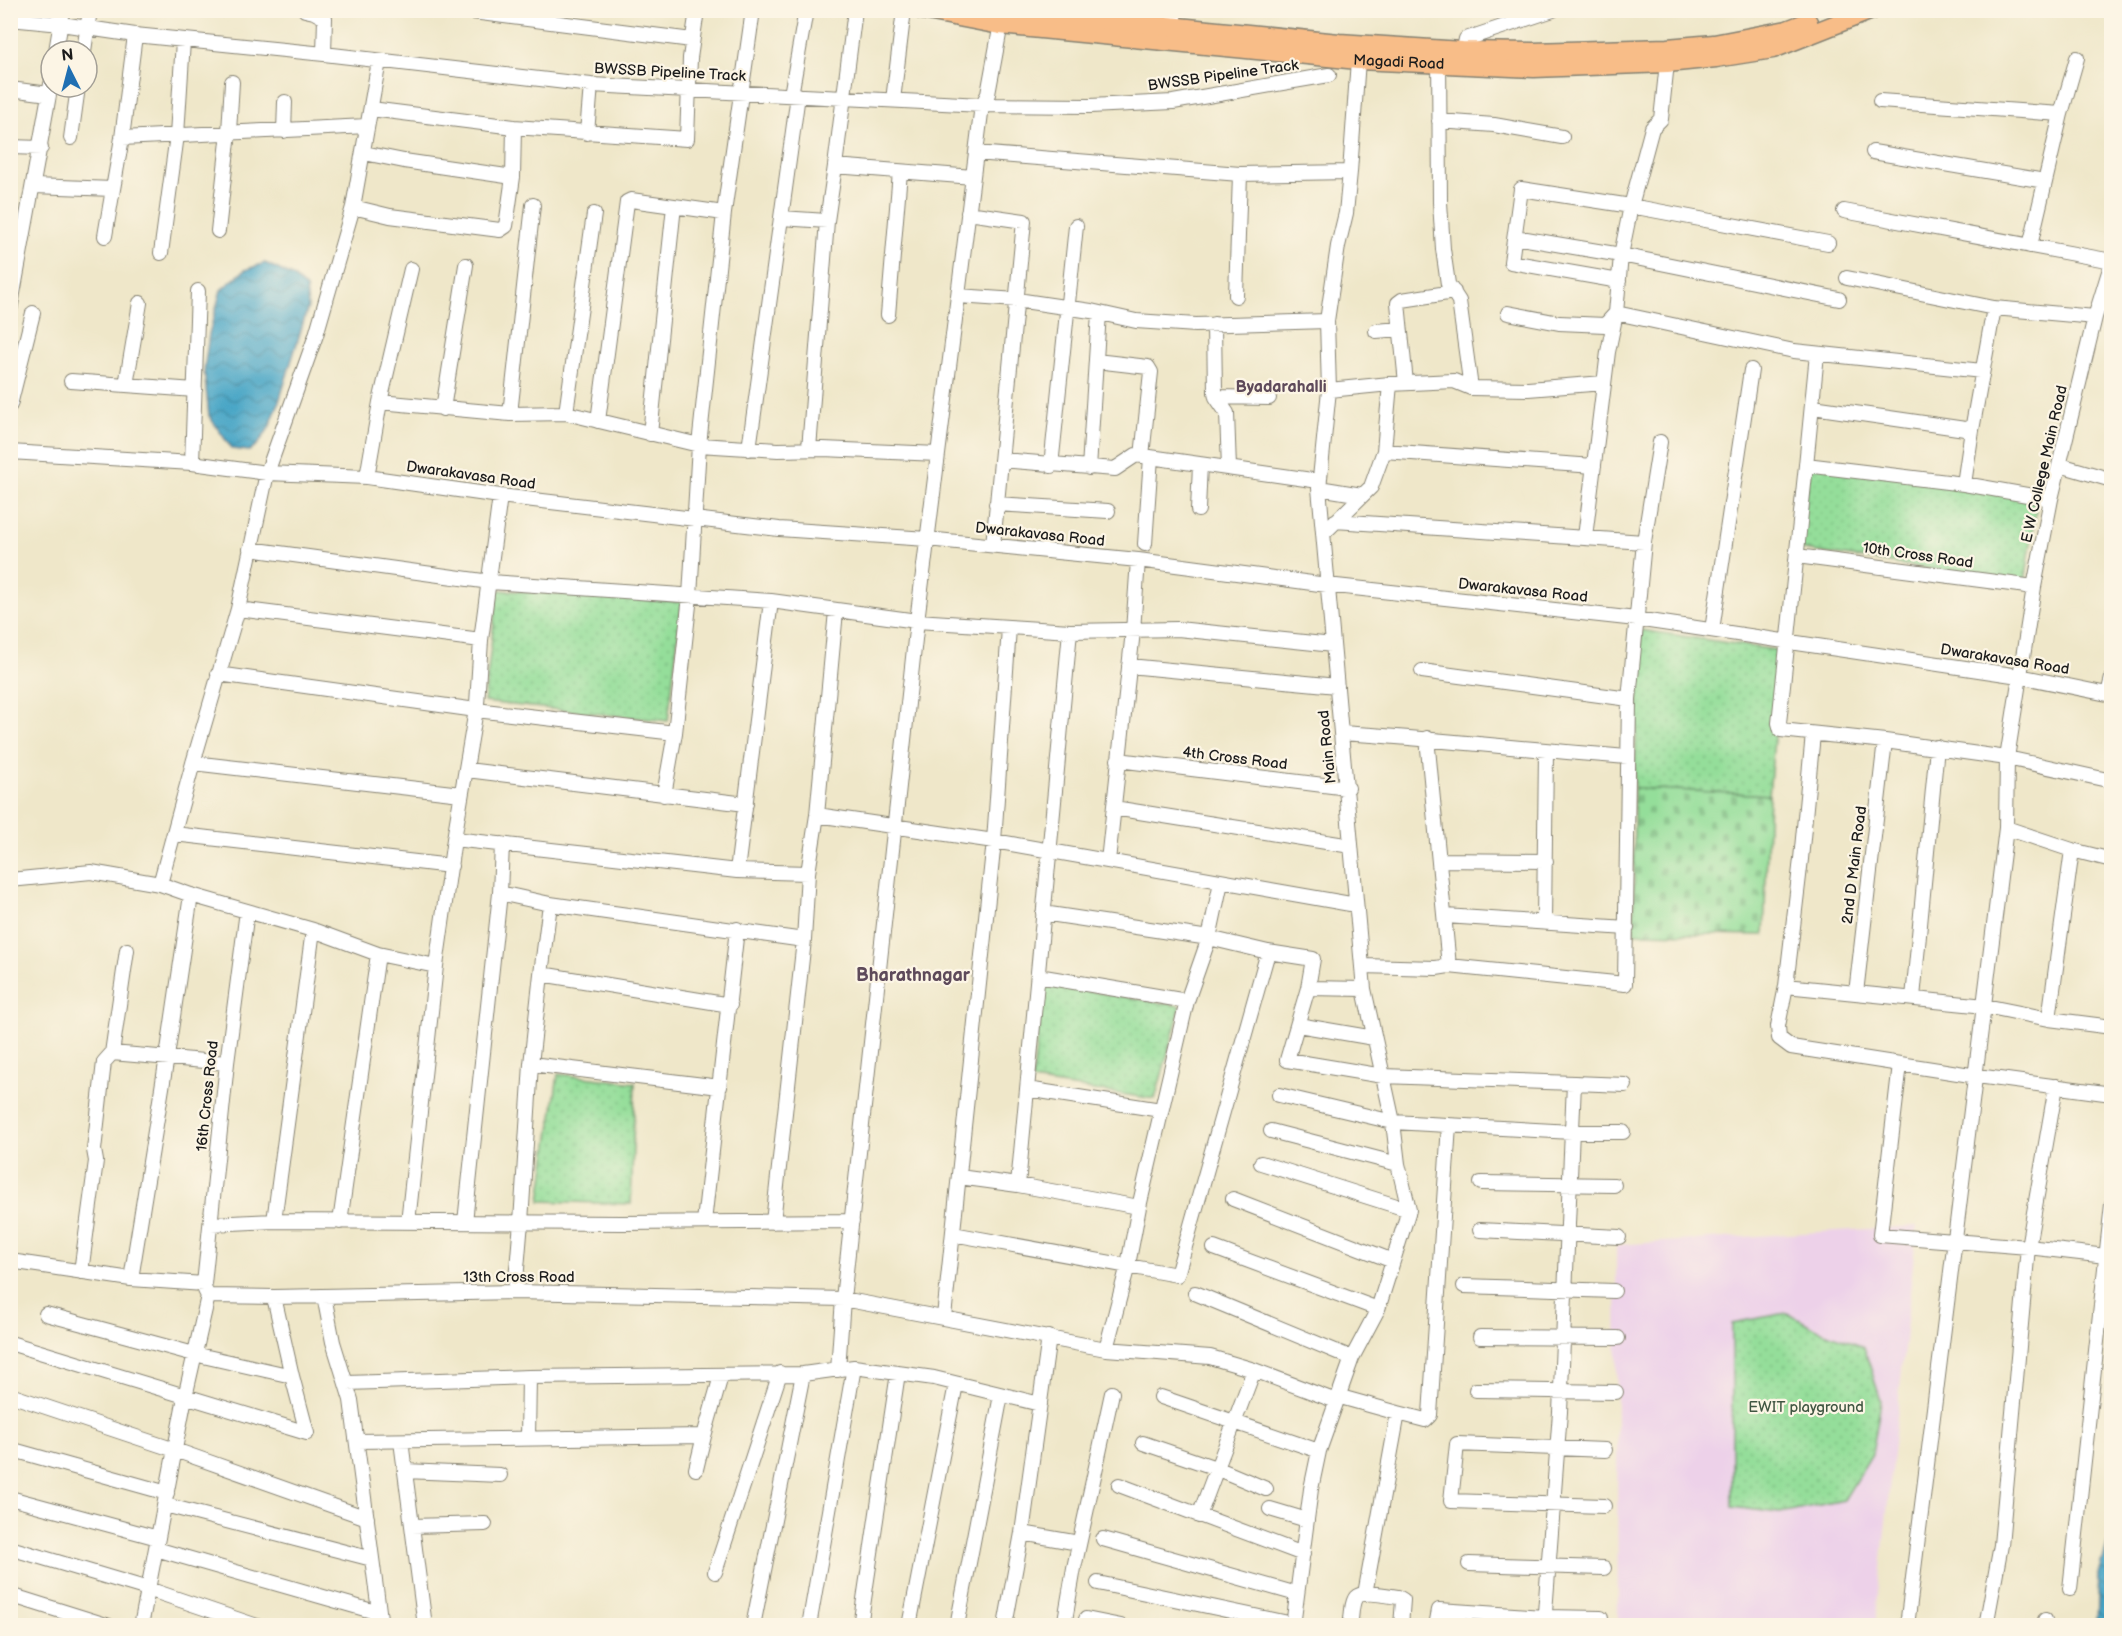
<svg xmlns="http://www.w3.org/2000/svg" width="2122" height="1636" font-family="'Balsamiq Sans',sans-serif">
	<style>
		.built { fill: #edd1e9 }
		.green { fill: url(#green-dots); stroke: #587d5b; stroke-width: 1.5 }
		.cemetery { fill: url(#cemetery-stones); stroke: #587d5b; stroke-width: 1.5 }
		.water { fill: url(#water-waves); stroke: #326071; stroke-width: 1.5 }
		.lines { fill: none; stroke-linecap: round; stroke-linejoin: round }
		.minor-casing { stroke: #868272; stroke-width: 16 }
		.major-casing { stroke: #868272; stroke-width: 21 }
		.minor { stroke: #fff; stroke-width: 14 }
		.major { stroke: #f8bd88; stroke-width: 18 }
		.labels { text-anchor: middle; stroke-width: 4.5; stroke-linejoin: round; paint-order: stroke }
		.street-label { font-size: 15px; fill: #1c1c1c; stroke: #fcf5e5 }
		.park-label { font-size: 15px; fill: #405642; stroke: #fcf5e5 }
		.neighbourhood-label { font-size: 16px; font-weight: bold; fill: #5e4a5a; stroke: #fcf5e5 }
		.quarter-label { font-size: 18px; font-weight: bold; fill: #5e4a5a; stroke: #fcf5e5 }
	</style>
	<defs>
		<pattern id="green-dots" width="8" height="8" patternUnits="userSpaceOnUse" patternTransform="scale(1.5)"><rect width="8" height="8" fill="#94de9a"/><path d="M2 2h.1M6 6h.1" fill="none" stroke="#7fbe84" stroke-width="1.8" stroke-linecap="round"/></pattern>
		<pattern id="cemetery-stones" width="16" height="16" patternUnits="userSpaceOnUse" patternTransform="scale(1.5)"><rect width="16" height="16" fill="#94de9a"/><path d="M2 7V4a2 2 0 0 1 4 0v3zM10 15v-3a2 2 0 0 1 4 0v3z" fill="#7fbe84"/></pattern>
		<pattern id="water-waves" width="16" height="10" patternUnits="userSpaceOnUse" patternTransform="scale(1.5)"><rect width="16" height="10" fill="#47a5c6"/><path d="M0 5q4-4 8 0t8 0" fill="none" stroke="#3a86a0"/></pattern>
	</defs>
	<rect width="100%" height="100%" fill="#fcf5e5"/>
	<filter id="ink" filterUnits="userSpaceOnUse"><feTurbulence type="fractalNoise" baseFrequency=".0167" numOctaves="2"/><feDisplacementMap in="SourceGraphic" scale="12" xChannelSelector="R" yChannelSelector="G"/><feConvolveMatrix kernelMatrix="1 2 1 2 8 2 1 2 1" color-interpolation-filters="sRGB"/></filter>
	<filter id="wash" filterUnits="userSpaceOnUse"><feTurbulence type="fractalNoise" baseFrequency=".008" numOctaves="4" result="noise"/><feDisplacementMap in="SourceGraphic" scale="24" xChannelSelector="R" yChannelSelector="G"/><feGaussianBlur stdDeviation="1.35" result="paint"/><feColorMatrix in="noise" values="0 0 0 0 0 0 0 0 0 0 0 0 0 0 0 0 0 1.4 0 .05"/><feComposite in="paint" operator="in"/></filter>
	<g filter="url(#wash)">
		<rect width="100%" height="100%" fill="#efe7c9"/>
		<path class="built" d="M1917,1226L1875,1625H1618L1616,1245Z"/>
		<path class="green" d="M1811,461L2038,495L2025,583L1798,549Z
			M498,590L682,602L668,721L484,702Z
			M1641,630L1782,651L1769,795L1634,788Z
			M1044,984L1181,1006L1155,1099L1032,1081Z
			M558,1074L635,1083L631,1204L540,1201Z
			M1787,1313L1819,1330L1864,1347L1881,1401L1872,1454L1844,1500L1780,1513L1732,1507V1323Z"/>
		<path class="cemetery" d="M1634,788L1769,795L1764,935L1634,933Z"/>
		<path class="water" d="M265,263L292,276L306,288L308,307L278,405L269,428L258,444L249,451L232,449L209,416L204,370L209,334L221,290L245,270Z
			M2111,1531V1625H2097L2099,1574Z"/>
	</g>
	<g filter="url(#ink)">
		<g class="lines">
			<defs>
				<path id="minor" d="M305,10L314,12L325,18L324,54
					M473,12L692,40
					M10,19L61,24L135,35L324,54L591,85L982,105L1090,106L1173,102L1329,75
					M1173,27L1175,10
					M56,51L63,10
					M84,51L90,10
					M1462,58L1466,39L1553,10
					M379,61L353,207L316,335L267,473L238,609L193,763L160,884L191,895L313,930L378,954L436,966
					M10,89L49,94
					M791,95L806,10
					M893,100L904,10
					M1880,101L2061,114
					M371,109L514,127L687,139L690,58L697,10
					M1439,121L1494,125L1562,137
					M284,131L285,102
					M587,133L591,85
					M71,138L78,87
					M122,138L367,126
					M10,147L41,148
					M1873,152L2045,181
					M364,153L404,161L513,177
					M976,153L1240,174L1350,172L1358,60
					M835,166L855,10
					M34,186L113,189L105,236
					M113,189L122,138L135,35
					M353,207L390,216L500,230L506,226L513,177L514,127
					M1844,211L2112,261
					M968,213L1024,221L993,545
					M781,218L827,221
					M218,231L229,132L232,82
					M1515,237L1621,255L1839,299
					M2030,246L2061,114L2077,58
					M161,253L177,135L183,41
					M1847,278L1994,308L2095,317
					M1619,281L1511,262L1521,189L1631,206L1828,243
					M958,296L1017,300L1091,311L1136,321L1196,325L1327,321
					M1236,296L1240,174
					M10,310L51,84
					M1508,313L1559,323L1605,325L1616,313L1621,255L1631,206L1652,128L1661,119L1667,63
					M888,315L900,172
					M1214,324L1215,392L1216,397L1227,413L1229,468
					M1376,331L1400,329
					M1096,361L1148,367L1151,372L1142,456
					M71,381L195,390
					M1406,383L1398,303L1402,300L1454,292
					M126,385L140,303
					M1471,388L1528,389L1604,383
					M1329,390L1390,384
					M1216,397L1269,398
					M380,402L411,269
					M10,405L33,313
					M1813,407L1972,430
					M443,409L466,265
					M566,413L594,214
					M510,414L533,205
					M598,421L627,202L631,200L724,213
					M650,434L674,206
					M749,449L798,95
					M809,449L827,221L835,166L973,177
					M1384,451L1594,466
					M10,452L192,463L267,473L367,477L500,496L779,529L927,539L1138,560L1327,585L1636,619L2019,676L2112,695
					M1001,460L1115,469L1136,455L1319,481
					M192,463L198,291
					M1806,465L1817,354
					M2060,465L2112,480
					M1051,466L1076,226
					M1089,468L1099,313
					M367,477L380,402L510,414L566,413L699,445L778,450L823,449L938,454
					M1964,484L1972,430L1994,308
					M1319,488L1362,495
					M2051,499L1964,484L1806,465L1779,723L1781,730L1885,741L2007,758L2112,781
					M996,504L1108,511
					M1198,510L1200,464
					M1335,521L1644,542
					M1324,533L1371,487L1384,451L1390,384L1454,381L1471,388L1459,301L1448,284L1443,249L1440,202L1439,54
					M1585,537L1608,352L1616,313L1794,351L1982,371
					M1145,544L1151,457
					M250,549L490,582L771,601L917,621L1070,631L1178,629L1333,645
					M1797,556L2034,587
					M238,609L481,640
					M1712,630L1751,370
					M1070,631L1018,1185L1139,1207
					M1129,666L1337,686
					M1422,671L1629,699
					M218,674L476,710L675,733
					M2108,694L2112,678
					M1342,733C1438,739 1533,750 1628,757
					M1813,734L1801,859L1786,986L1778,1026L1779,1038L1791,1047L1977,1076L2112,1094
					M1427,738L1449,966
					M1118,760L1348,788
					M193,763L461,794
					M467,770L746,804
					M664,795L675,733L690,596L699,445L724,213L753,10
					M1114,808L1351,846
					M817,815L994,841L1356,905
					M2006,828L2072,850L2112,860
					M174,834L451,866
					M454,839L737,871L808,873
					M1439,860L1546,861
					M1108,861L1133,631L1138,560
					M737,871L771,601
					M10,880L91,872L160,884
					M500,893L550,904
					M247,911L227,1063L204,1284L205,1290L208,1296L274,1297L515,1292L843,1299L1106,1349L1210,1357L1254,1370L1336,1401
					M1043,913L1209,938L1268,952L1313,959L1308,988L1287,1060L1383,1076L1574,1083L1560,1412L1544,1626
					M1445,916L1627,928
					M1544,922L1546,751
					M1362,966L1436,968L1449,966L1625,984L1629,699L1644,542L1660,442
					M541,974L550,904L804,940
					M1038,976L1187,1001
					M1786,986L1985,1006L2049,1019L2112,1027
					M1308,988L1364,989
					M1856,993L1885,741
					M1913,998L1937,747
					M2049,1019L2072,850
					M1298,1025L1374,1038
					M112,1053L127,950
					M531,1064L720,1087
					M1900,1064L1880,1235L2028,1247L2106,1256
					M1574,1083L1625,1085
					M1027,1089L1161,1110
					M1279,1095L1393,1122L1572,1132H1623
					M1271,1131L1398,1164
					M1261,1163L1409,1210
					M959,1177L1018,1185
					M1481,1183L1614,1185
					M1233,1199L1393,1261
					M274,1221L313,930
					M340,1222L378,954
					M408,1222L436,966L454,839L477,704L481,640L500,496
					M465,1222L500,893L502,844
					M704,1222L737,929
					M773,1222L804,940L808,873L817,815L836,611
					M211,1224L274,1221L622,1223L852,1221
					M1480,1230L1619,1237
					M953,1234L1177,1275L1268,952
					M1214,1248L1378,1309
					M10,1261L131,1279L204,1284
					M81,1272L96,1161L94,1150L104,1062L112,1053L227,1063
					M131,1279L167,1057L191,895
					M1464,1286L1614,1291
					M515,1292L521,1222L531,1064L541,974L730,1005
					M1195,1293L1352,1358
					M324,1296L333,1342L351,1400L381,1626
					M46,1314L194,1354L292,1376L274,1297
					M944,1317L994,841L1009,628
					M1480,1337L1618,1338
					M10,1343L307,1433L292,1376
					M1106,1349L1128,1265L1139,1207L1187,1001L1209,938L1221,882
					M838,1370L843,1299L917,621L982,105L988,94L1002,18
					M347,1383L529,1377L803,1374L854,1367L934,1378L1040,1404
					M1476,1390L1616,1392
					M10,1395L175,1450L367,1518
					M1337,1396L1398,1413L1365,1594
					M1161,1397L1319,1451
					M1398,1413L1425,1420L1430,1415L1449,1125
					M528,1438L529,1377
					M357,1441L704,1436L721,1376
					M401,1441L425,1626
					M1143,1443L1216,1468L1266,1489
					M10,1449L167,1493
					M696,1469L704,1436
					M405,1471L500,1475
					M1119,1485L1303,1554
					M10,1498L158,1538
					M165,1505L372,1559
					M1604,1506L1451,1501L1457,1444L1605,1450
					M1270,1509L1307,1520
					M1199,1516L1254,1370
					M412,1526L485,1524
					M1022,1533L1079,1543
					M1103,1539L1297,1594
					M10,1548L148,1589L257,1626
					M156,1549L379,1613
					M1469,1564L1604,1568
					M715,1572L780,1373
					M1098,1583L1293,1624
					M2070,1589L2112,1204
					M10,1595L109,1626
					M1086,1619L1121,1626
					M141,1626L185,1397L208,1296
					M753,1626L803,1374
					M809,1626L854,1367
					M860,1626L898,1373
					M909,1626L956,1384
					M957,1626L1001,1395
					M1005,1626L1022,1533L1049,1337
					M1064,1626L1074,1568L1112,1393
					M1293,1626L1311,1489L1319,1451L1352,1358L1378,1309L1409,1210L1398,1164L1393,1122L1364,989L1319,488L1329,390L1327,321L1338,246L1346,213L1350,172
					M1350,1626C1352,1618 1351,1603 1356,1597C1362,1590 1390,1596 1398,1597L1403,1600L1401,1626
					M1436,1626L1439,1610L1545,1617L1601,1618
					M1907,1626L2006,828L2007,758L2034,587L2051,499L2095,317L2112,262
					M1986,1626L2001,1545L2028,1247L2056,1086
					M2044,1626L2045,1620"/>
				<g id="major">
					<path id="s1" d="M922,10L1000,25L1358,60L1534,68L1667,63L1716,58L1773,49L1872,10"/>
					<path d="M1008,10L1339,43L1462,51L1533,52L1667,48L1714,44L1787,30L1808,22"/>
				</g>
			</defs>
			<use href="#minor" class="minor-casing"/>
			<use href="#major" class="major-casing"/>
			<use href="#minor" class="minor"/>
			<use href="#major" class="major"/>
		</g>
	</g>
	<g class="labels">
		<g class="street-label">
			<text dy="5" stroke="none"><textPath href="#s1" startOffset="480">Magadi Road</textPath></text>
			<text transform="translate(670 72) rotate(3)" y="5">BWSSB Pipeline Track</text>
			<text transform="translate(1223 75) rotate(-8)" y="5">BWSSB Pipeline Track</text>
			<text transform="translate(2044 464) rotate(-77)" y="5">E W College Main Road</text>
			<text transform="translate(471 475) rotate(8)" y="5">Dwarakavasa Road</text>
			<text transform="translate(1040 534) rotate(6)" y="5">Dwarakavasa Road</text>
			<text transform="translate(1918 555) rotate(8)" y="5">10th Cross Road</text>
			<text transform="translate(1523 590) rotate(6)" y="5">Dwarakavasa Road</text>
			<text transform="translate(2005 659) rotate(9)" y="5">Dwarakavasa Road</text>
			<text transform="translate(1327 747) rotate(-96)" y="5">Main Road</text>
			<text transform="translate(1235 758) rotate(7)" y="5">4th Cross Road</text>
			<text transform="translate(1854 865) rotate(-83)" y="5">2nd D Main Road</text>
			<text transform="translate(207 1096) rotate(-84)" y="5">16th Cross Road</text>
			<text x="519" y="1282">13th Cross Road</text>
		</g>
		<g class="park-label">
			<text x="1806" y="1412">EWIT playground</text>
		</g>
		<g class="neighbourhood-label">
			<text x="1281" y="392">Byadarahalli</text>
		</g>
		<g class="quarter-label">
			<text x="913" y="981">Bharathnagar</text>
		</g>
	</g>
	<rect width="2122" height="1636" fill="none" stroke="#fcf5e5" stroke-width="36"/>
	<g transform="translate(69 69) rotate(354)"><circle r="28" fill="#fcf5e5" stroke="#a29e95" stroke-width="1.5"/>
	<path d="M0-4.5L10 22L0 15L-10 22Z" fill="#1f6fb2"/>
	<text y="-9" font-size="16" font-weight="bold" text-anchor="middle" fill="#1c1c1c">N</text>
	</g>
</svg>
